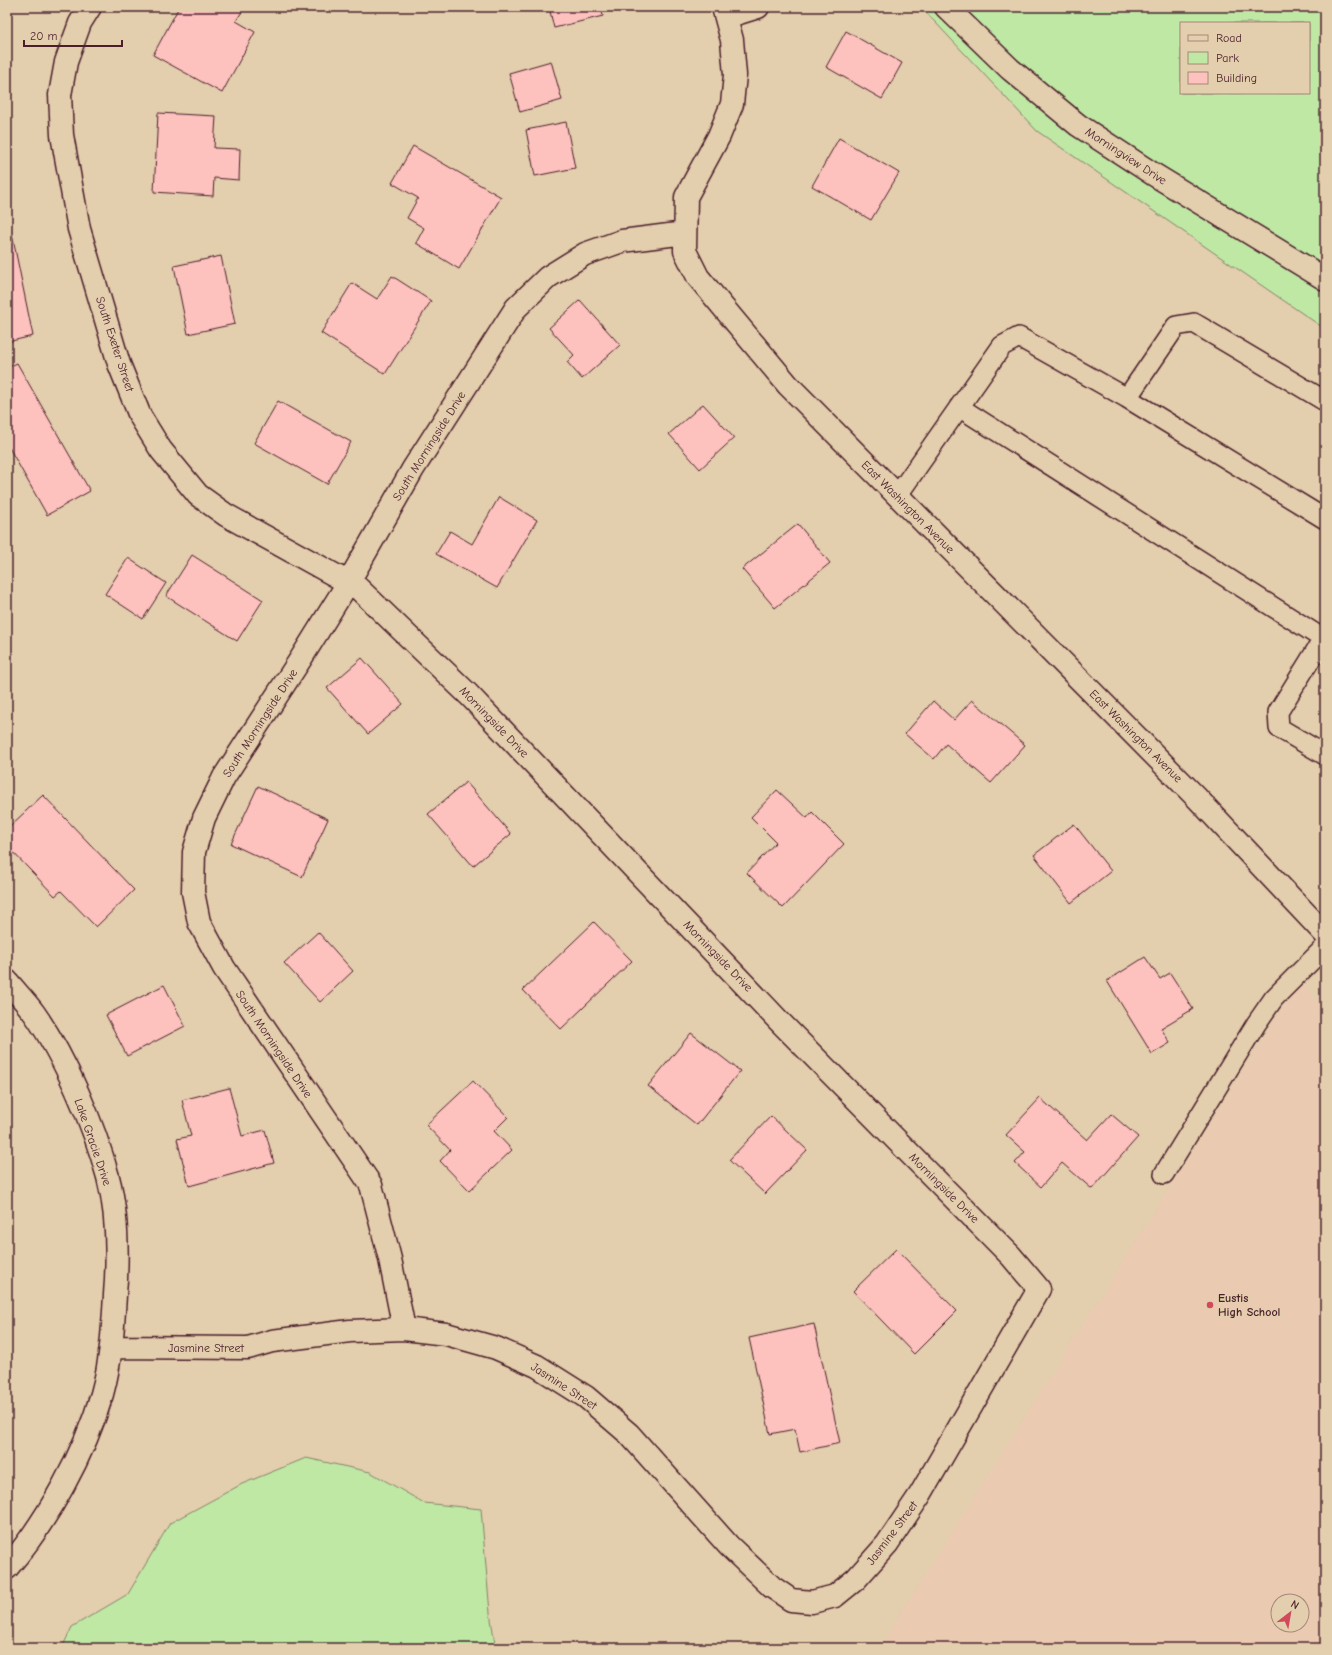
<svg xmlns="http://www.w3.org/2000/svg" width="1332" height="1655" font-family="'Comic Neue',sans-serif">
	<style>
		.built { fill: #ebcab2; fill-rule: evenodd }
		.green { fill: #bfe8a5; stroke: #848468; fill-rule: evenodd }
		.building { fill: #fdc1be; stroke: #4a1f2b }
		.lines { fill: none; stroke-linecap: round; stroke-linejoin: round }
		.lane-casing { stroke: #4a1f2b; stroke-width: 22 }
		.street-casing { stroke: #4a1f2b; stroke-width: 25 }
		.lane { stroke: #e3cead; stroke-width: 19 }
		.street { stroke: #e3cead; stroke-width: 22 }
		.poi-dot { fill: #d1495b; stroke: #e3cead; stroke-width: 1.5 }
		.labels { text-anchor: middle; stroke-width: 3; stroke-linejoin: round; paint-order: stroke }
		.street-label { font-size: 12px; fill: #4a1f2b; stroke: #e3cead }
		.poi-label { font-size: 12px; font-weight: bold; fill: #4a1f2b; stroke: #e3cead; text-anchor: start }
	</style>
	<rect width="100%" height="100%" fill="#e3cead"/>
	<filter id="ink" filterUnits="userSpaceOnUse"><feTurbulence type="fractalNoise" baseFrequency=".025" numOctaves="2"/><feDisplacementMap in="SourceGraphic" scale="8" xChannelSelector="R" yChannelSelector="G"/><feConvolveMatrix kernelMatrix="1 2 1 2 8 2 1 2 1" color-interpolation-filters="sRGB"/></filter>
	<g filter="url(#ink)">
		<path class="built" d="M1300,981L1325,1009V1648H879ZM1278,1601H1302V1625H1278Z"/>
		<path class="green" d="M921,7H1325V329L1037,131ZM1181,23H1309V93H1181Z
			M306,1458L370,1472L424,1503L481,1509L490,1613L495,1644L494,1648H62L72,1627L128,1594L170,1523L242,1484Z"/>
		<path class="building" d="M179,7H238L243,10L236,21L255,32L222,93L153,55Z
			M549,7H601L603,16L554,28Z
			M846,31L902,63L882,99L826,67Z
			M551,61L562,100L520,112L509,73Z
			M158,113L216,116L214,148L240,149L239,180L214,178L213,196L154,192Z
			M566,122L575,168L535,176L526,130Z
			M839,138L899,173L871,220L812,186Z
			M413,146L501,197L459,269L416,243L424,228L407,218L418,198L392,183Z
			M12,234L33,336L7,342V235Z
			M221,256L235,324L188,334L174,266Z
			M392,276L431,301L385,374L321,333L352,283L377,299Z
			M580,300L620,345L582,379L567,362L574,355L549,328Z
			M17,363L90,491L47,515L7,444V368Z
			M278,401L351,442L327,484L254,443Z
			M703,404L734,438L700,469L669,434Z
			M499,497L537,520L497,588L436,554L450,531L472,544Z
			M798,524L830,563L775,608L742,569Z
			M192,555L263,600L237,641L166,596Z
			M128,558L166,583L143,619L105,594Z
			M362,658L403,704L368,734L327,688Z
			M972,700L1025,745L991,783L946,744L934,759L905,734L933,701L954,720Z
			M466,782L511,834L473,866L428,814Z
			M258,786L328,819L302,877L231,844Z
			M777,790L807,818L812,812L844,844L783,908L747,873L776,842L751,817Z
			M43,795L134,890L96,927L61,891L55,896L7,846V829Z
			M1074,824L1111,871L1071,903L1034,855Z
			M594,922L632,961L561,1029L523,990Z
			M318,932L353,971L320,1002L284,963Z
			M1145,957L1160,979L1170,973L1193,1009L1161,1028L1170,1043L1152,1054L1107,981Z
			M164,985L185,1026L127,1056L106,1015Z
			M691,1033L740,1071L697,1125L648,1086Z
			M473,1081L508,1117L494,1131L512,1150L469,1191L440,1161L450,1150L426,1125Z
			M229,1088L242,1136L265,1130L274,1163L189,1186L177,1139L191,1136L182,1100Z
			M1040,1098L1087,1140L1111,1114L1138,1137L1092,1189L1062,1163L1041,1187L1015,1163L1025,1152L1006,1135Z
			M771,1116L807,1150L765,1194L729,1160Z
			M896,1249L957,1311L914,1354L853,1291Z
			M814,1324L840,1443L800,1452L795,1429L770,1434L749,1338Z"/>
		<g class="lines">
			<defs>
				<path id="lane" d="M1127,398L1325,519
					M959,407L1325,640
					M897,496L1002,346L1019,337L1127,398L1176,326L1194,323L1325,401
					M1325,636L1278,712L1279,728L1325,755
					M1164,1174L1256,1024L1274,998L1325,947"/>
				<path id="street" d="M90,7L80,23L66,62L60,95L62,135L79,229L119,364L140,416L161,450L198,495L226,515L358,588L469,695L780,1022L1011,1256L1039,1289L920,1495L887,1544L856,1579L835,1596L812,1602L791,1600L772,1587L729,1546L629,1434L586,1397L537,1366L496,1348L446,1334L404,1329L350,1331L272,1341L248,1348L112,1347
					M723,7L732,40L735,75L732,104L719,136L686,197L685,251L698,277L788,385L1197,798L1325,934
					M946,7L1010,69L1078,125L1153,174L1325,279
					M726,17L758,7
					M7,981C16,992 26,1002 34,1013C65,1057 94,1125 108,1177C118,1215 118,1256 115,1295C113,1329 111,1362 102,1394C85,1453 47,1522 7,1568
					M404,1329L390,1259L371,1185L224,968L199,922L193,892L194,852L204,818L224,777L300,660L348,583L413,469L516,308L548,277L585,254L622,241L685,233"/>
			</defs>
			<use href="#lane" class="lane-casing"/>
			<use href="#street" class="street-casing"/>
			<use href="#lane" class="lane"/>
			<use href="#street" class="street"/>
		</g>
	</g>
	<circle class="poi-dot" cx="1210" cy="1305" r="4"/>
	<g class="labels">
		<g class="street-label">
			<text transform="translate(1126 156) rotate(33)" y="4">Morningview Drive</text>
			<text transform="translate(115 344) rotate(72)" y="4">South Exeter Street</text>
			<text transform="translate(429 446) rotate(-58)" y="4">South Morningside Drive</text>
			<text transform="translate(908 507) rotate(45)" y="4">East Washington Avenue</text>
			<text transform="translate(494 722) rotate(46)" y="4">Morningside Drive</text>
			<text transform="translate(260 723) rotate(-57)" y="4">South Morningside Drive</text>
			<text transform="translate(1136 736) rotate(45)" y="4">East Washington Avenue</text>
			<text transform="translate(718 956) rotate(46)" y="4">Morningside Drive</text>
			<text transform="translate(274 1044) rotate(56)" y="4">South Morningside Drive</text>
			<text transform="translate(93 1142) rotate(71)" y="4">Lake Gracie Drive</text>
			<text transform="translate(944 1188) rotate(45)" y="4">Morningside Drive</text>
			<text x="206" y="1352">Jasmine Street</text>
			<text transform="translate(564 1386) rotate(33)" y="4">Jasmine Street</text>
			<text transform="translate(892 1533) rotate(-53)" y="4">Jasmine Street</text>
		</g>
		<g class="poi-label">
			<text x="1218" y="1302">Eustis<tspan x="1218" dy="14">High School</tspan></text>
		</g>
	</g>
	<rect width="1332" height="1655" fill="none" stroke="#e3cead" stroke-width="24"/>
	<rect x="12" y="12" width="1308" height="1631" fill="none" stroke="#4a1f2b" stroke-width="1.5" filter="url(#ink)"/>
	<rect x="1180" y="22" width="130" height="72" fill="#e3cead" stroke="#a68879"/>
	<rect x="1188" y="35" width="20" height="6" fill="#e3cead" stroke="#a68879"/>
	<text x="1216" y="42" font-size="12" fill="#4a1f2b">Road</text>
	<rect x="1188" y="52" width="20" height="12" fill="#bfe8a5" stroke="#a68879"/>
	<text x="1216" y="62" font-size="12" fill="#4a1f2b">Park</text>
	<rect x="1188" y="72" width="20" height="12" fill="#fdc1be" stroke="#a68879"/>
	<text x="1216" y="82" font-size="12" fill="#4a1f2b">Building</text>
	<g transform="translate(1290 1613) rotate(31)"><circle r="19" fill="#e3cead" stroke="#a68879"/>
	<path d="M0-3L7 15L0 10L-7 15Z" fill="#d1495b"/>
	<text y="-6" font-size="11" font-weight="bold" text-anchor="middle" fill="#4a1f2b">N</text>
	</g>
	<path d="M24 40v6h98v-6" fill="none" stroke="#4a1f2b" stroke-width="2"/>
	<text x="30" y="40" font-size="12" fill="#4a1f2b" stroke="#e3cead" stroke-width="3" paint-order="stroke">20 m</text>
</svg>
